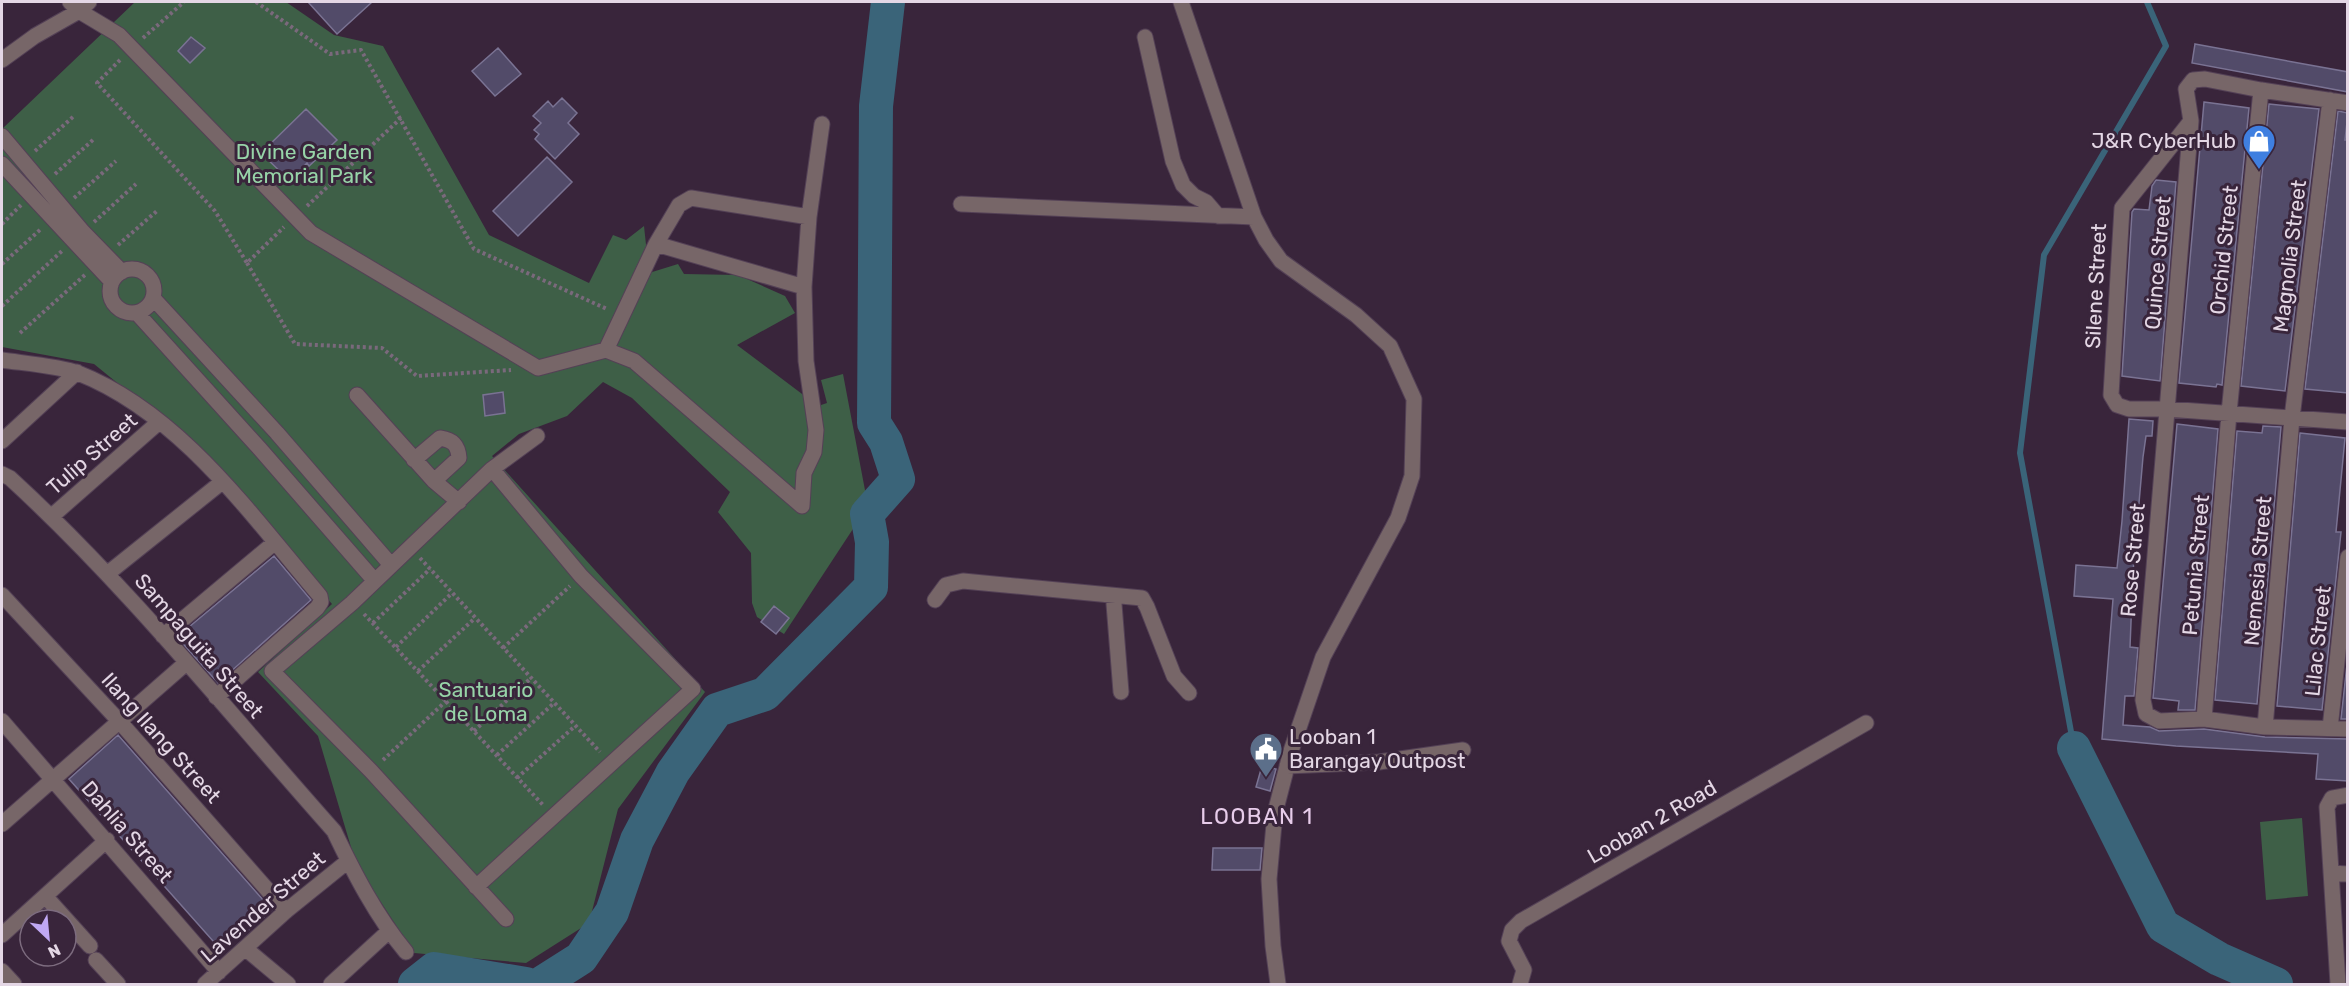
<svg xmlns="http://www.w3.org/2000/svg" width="2349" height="986" font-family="Rubik,sans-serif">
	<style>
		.green { fill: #3e5f47 }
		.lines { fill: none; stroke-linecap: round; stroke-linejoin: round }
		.stream { stroke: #3a6479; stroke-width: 6 }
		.river { stroke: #3a6479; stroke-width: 34 }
		.building { fill: #524b69; stroke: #7a7393; stroke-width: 1.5 }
		.minor-casing { stroke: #544156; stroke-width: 17 }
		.path { stroke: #7a697c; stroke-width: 4; stroke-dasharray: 3 3; stroke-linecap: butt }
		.minor { stroke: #776668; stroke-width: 15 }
		.labels { text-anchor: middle; stroke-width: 6; stroke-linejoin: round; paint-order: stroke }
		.poi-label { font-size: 21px; fill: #e4d7e5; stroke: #39253b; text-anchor: end }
		.park-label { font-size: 21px; fill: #97d4a8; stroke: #39253b }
		.street-label { font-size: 21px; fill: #e4d7e5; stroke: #39253b }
		.neighbourhood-label { font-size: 22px; letter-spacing: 1.5px; fill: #e7ccea; stroke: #39253b }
	</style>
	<rect width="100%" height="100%" fill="#39253b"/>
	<path class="green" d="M135,2H286L334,35L383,46L489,235L589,283L613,235L626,240L644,226L649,273L678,264L684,274L738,275L785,296L795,313L737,345L818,406L827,403L821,380L843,374L868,506L784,634L757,617L752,603L751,553L718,512L730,492L632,398L603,382L567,416L519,434L492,456L705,692L618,809L589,923L526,963L414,953L356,864L318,736L258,672L332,604L186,439L94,364L2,347V129Z
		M2302,818L2308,896L2266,900L2260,822Z"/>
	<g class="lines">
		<path class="stream" d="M2074,748L2020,453L2044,255L2166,46L2147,2"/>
		<path class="river" d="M2074,748L2163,926L2219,959L2276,984
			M415,984L434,969L526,984
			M540,984L581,958L612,912L637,840L673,772L717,710L765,694L871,587L872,542L867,514L898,479L886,442L874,423L876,106L888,2"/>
	</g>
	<path class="building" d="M308,2H372L337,34Z
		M191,37L205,48L190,63L178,51Z
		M2195,44L2348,72V92L2192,63Z
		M498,48L521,74L495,96L472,71Z
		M562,98L577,113L568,123L579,134L555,159L535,139L539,134L534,130L541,123L533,116L548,101L553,107Z
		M2204,102L2249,108L2222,385L2217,384L2216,387L2179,383Z
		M2269,104L2319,109L2285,391L2241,386Z
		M306,109L337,140L309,166L307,163L290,181L261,153Z
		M2338,111L2348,113L2345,140H2348V393L2305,389Z
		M547,157L572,182L518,236L493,211Z
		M2156,180L2176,182L2160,381L2122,376L2132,212L2134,209L2149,210L2152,186Z
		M503,392L505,413L485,416L483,395Z
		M2129,419L2153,421L2152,436H2146L2143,457L2133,572L2130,647L2138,648L2134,696H2125L2123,725L2150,727L2159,731L2204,729L2265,737L2348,739V781L2316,779L2318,754L2176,746L2102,739L2113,599L2074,596L2076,565L2117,568L2122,521Z
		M2177,424L2218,429L2195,710H2178L2179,701L2153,698Z
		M2263,426L2281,427L2257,704L2215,700L2237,431L2262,433Z
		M2300,433L2345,438L2336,532H2341L2322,710L2277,706Z
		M274,556L311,600L218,683L177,637Z
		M774,606L789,618L776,634L761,622Z
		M2348,655V719H2341Z
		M118,735L272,910L245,933L242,930L221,950L69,779Z
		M1262,766L1276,769L1270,791L1256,787Z
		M1213,848H1262L1260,870H1212Z"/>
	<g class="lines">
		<defs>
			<path id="minor" d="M70,2L79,11L119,35L311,233L538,368L606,350L634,361L802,506
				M1181,2L1254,217L1266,240L1281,261L1356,315L1390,346L1414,399L1412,476L1398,518L1323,657L1291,751L1275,813L1269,879L1273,946L1278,984
				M1145,37L1173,161L1183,185L1194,196L1206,202L1218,216
				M2,60L35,36L79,11L89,2
				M2348,103L2261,90L2205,79L2193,80L2186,89L2191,121L2143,700L2146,714L2159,721L2204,719L2265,727L2348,729
				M2191,121L2122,208L2111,395L2117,405L2129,409H2167L2348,422
				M2,136L83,232L122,272
				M2,164L112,282
				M961,204L1254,217
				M656,244L804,287
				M110 291a22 22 0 1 1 44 0a22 22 0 1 1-44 0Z
				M153,298L277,433L391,565
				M137,313L260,449L374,580
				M606,350L656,244L679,205L691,198L809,217
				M2,360C22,363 60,366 78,373C180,413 251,515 320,596L321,602L317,608L216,697
				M357,395L434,481L459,502
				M2,441L77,372
				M414,460L440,438C453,440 458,445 459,458L434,481
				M2,474L10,478C127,585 228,712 334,831C354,873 376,916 406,952
				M802,506L804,473L814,452L816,430L806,361L804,287L809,217L822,124
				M52,516L159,422
				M107,574L222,482
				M2,595L120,722L286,911
				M935,600L946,585L963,581L1142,598L1147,607L1174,676L1189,693
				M1114,604L1121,692
				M163,636L274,543
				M2204,719L2229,413L2261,90
				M2,721L219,972
				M2265,727L2292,418L2330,100
				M2330,729L2348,557
				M1287,766L1379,762L1463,750
				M2,824L186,663
				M2331,873L2348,874
				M476,887L693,689L581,576L492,469
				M45,896L90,946
				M506,919L371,771L272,671L352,603L492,469L537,436
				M2,935L107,840
				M246,949L288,984
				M96,960L118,984
				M2,971L14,984
				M205,984L286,911L348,861
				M331,984L389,931
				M1520,984L1524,970L1509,941L1512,930L1521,921L1866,723
				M2338,984L2327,807L2332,798L2348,795"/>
		</defs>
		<use href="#minor" class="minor-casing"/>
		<path class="path" d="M256,2L330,54L361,50L474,249L607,309
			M143,38L184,2
			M120,60L97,83L215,211L247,263L284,227
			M35,151L75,115
			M55,174L95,138
			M74,198L116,161
			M307,206L401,118
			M94,222L136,184
			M2,224L21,205
			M118,245L158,210
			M247,263L295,344L382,348L417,376L511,370
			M2,264L42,228
			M2,306L62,251
			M20,333L86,274
			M420,558L600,752
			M364,614L543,805
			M373,623L430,569
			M396,647L452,593
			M503,648L570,586
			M418,671L475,618
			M474,731L531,678
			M497,755L554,703
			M383,760L446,701
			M517,778L575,726"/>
		<use href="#minor" class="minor"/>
	</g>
	<defs>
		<symbol id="shop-pin" viewBox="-11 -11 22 30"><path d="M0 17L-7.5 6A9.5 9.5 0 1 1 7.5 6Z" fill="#3f7fe0" stroke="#39253b"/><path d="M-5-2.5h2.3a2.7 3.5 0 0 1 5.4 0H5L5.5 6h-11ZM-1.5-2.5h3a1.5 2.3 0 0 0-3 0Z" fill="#fff"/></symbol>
		<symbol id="civic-pin" viewBox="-11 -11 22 30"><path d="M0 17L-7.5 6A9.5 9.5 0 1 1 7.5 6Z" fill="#5c6f8a" stroke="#39253b"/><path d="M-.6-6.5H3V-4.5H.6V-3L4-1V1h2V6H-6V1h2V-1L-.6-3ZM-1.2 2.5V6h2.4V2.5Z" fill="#fff"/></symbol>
	</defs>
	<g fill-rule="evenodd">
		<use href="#shop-pin" x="2240" y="122" width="38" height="52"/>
		<use href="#civic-pin" x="1247" y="730" width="38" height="52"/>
	</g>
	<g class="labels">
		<g class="poi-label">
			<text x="2236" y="148">J&amp;R CyberHub</text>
			<text x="1289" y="744" text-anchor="start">Looban 1<tspan x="1289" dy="24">Barangay Outpost</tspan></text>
		</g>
		<g class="park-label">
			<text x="304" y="159">Divine Garden<tspan x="304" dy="24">Memorial Park</tspan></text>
			<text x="486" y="697">Santuario<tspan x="486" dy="24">de Loma</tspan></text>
		</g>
		<g class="street-label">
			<text transform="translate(2224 250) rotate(-84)" y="7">Orchid Street</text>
			<text transform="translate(2290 256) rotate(-83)" y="7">Magnolia Street</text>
			<text transform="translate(2158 263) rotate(-85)" y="7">Quince Street</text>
			<text transform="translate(2096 286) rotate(-87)" y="7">Silene Street</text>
			<text transform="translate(92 454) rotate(-41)" y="7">Tulip Street</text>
			<text transform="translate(2133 560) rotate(-85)" y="7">Rose Street</text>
			<text transform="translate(2196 565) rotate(-85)" y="7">Petunia Street</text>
			<text transform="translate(2258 571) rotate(-85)" y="7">Nemesia Street</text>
			<text transform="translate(2318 641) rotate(-84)" y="7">Lilac Street</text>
			<text transform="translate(199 646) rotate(49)" y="7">Sampaguita Street</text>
			<text transform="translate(161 738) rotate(48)" y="7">Ilang Ilang Street</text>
			<text transform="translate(1652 822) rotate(-30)" y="7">Looban 2 Road</text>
			<text transform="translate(127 832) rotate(49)" y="7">Dahlia Street</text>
			<text transform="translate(263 907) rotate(-41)" y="7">Lavender Street</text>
		</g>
		<g class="neighbourhood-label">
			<text x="1257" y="824">LOOBAN 1</text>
		</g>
	</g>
	<rect width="2349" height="986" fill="none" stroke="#e4d7e5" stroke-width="6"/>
	<g transform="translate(48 938) rotate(154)"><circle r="28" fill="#39253b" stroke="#7d6c7f" stroke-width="1.5"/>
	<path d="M0-4.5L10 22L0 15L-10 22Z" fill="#c0a8f3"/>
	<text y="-9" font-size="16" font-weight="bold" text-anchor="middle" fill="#e4d7e5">N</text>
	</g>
</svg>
